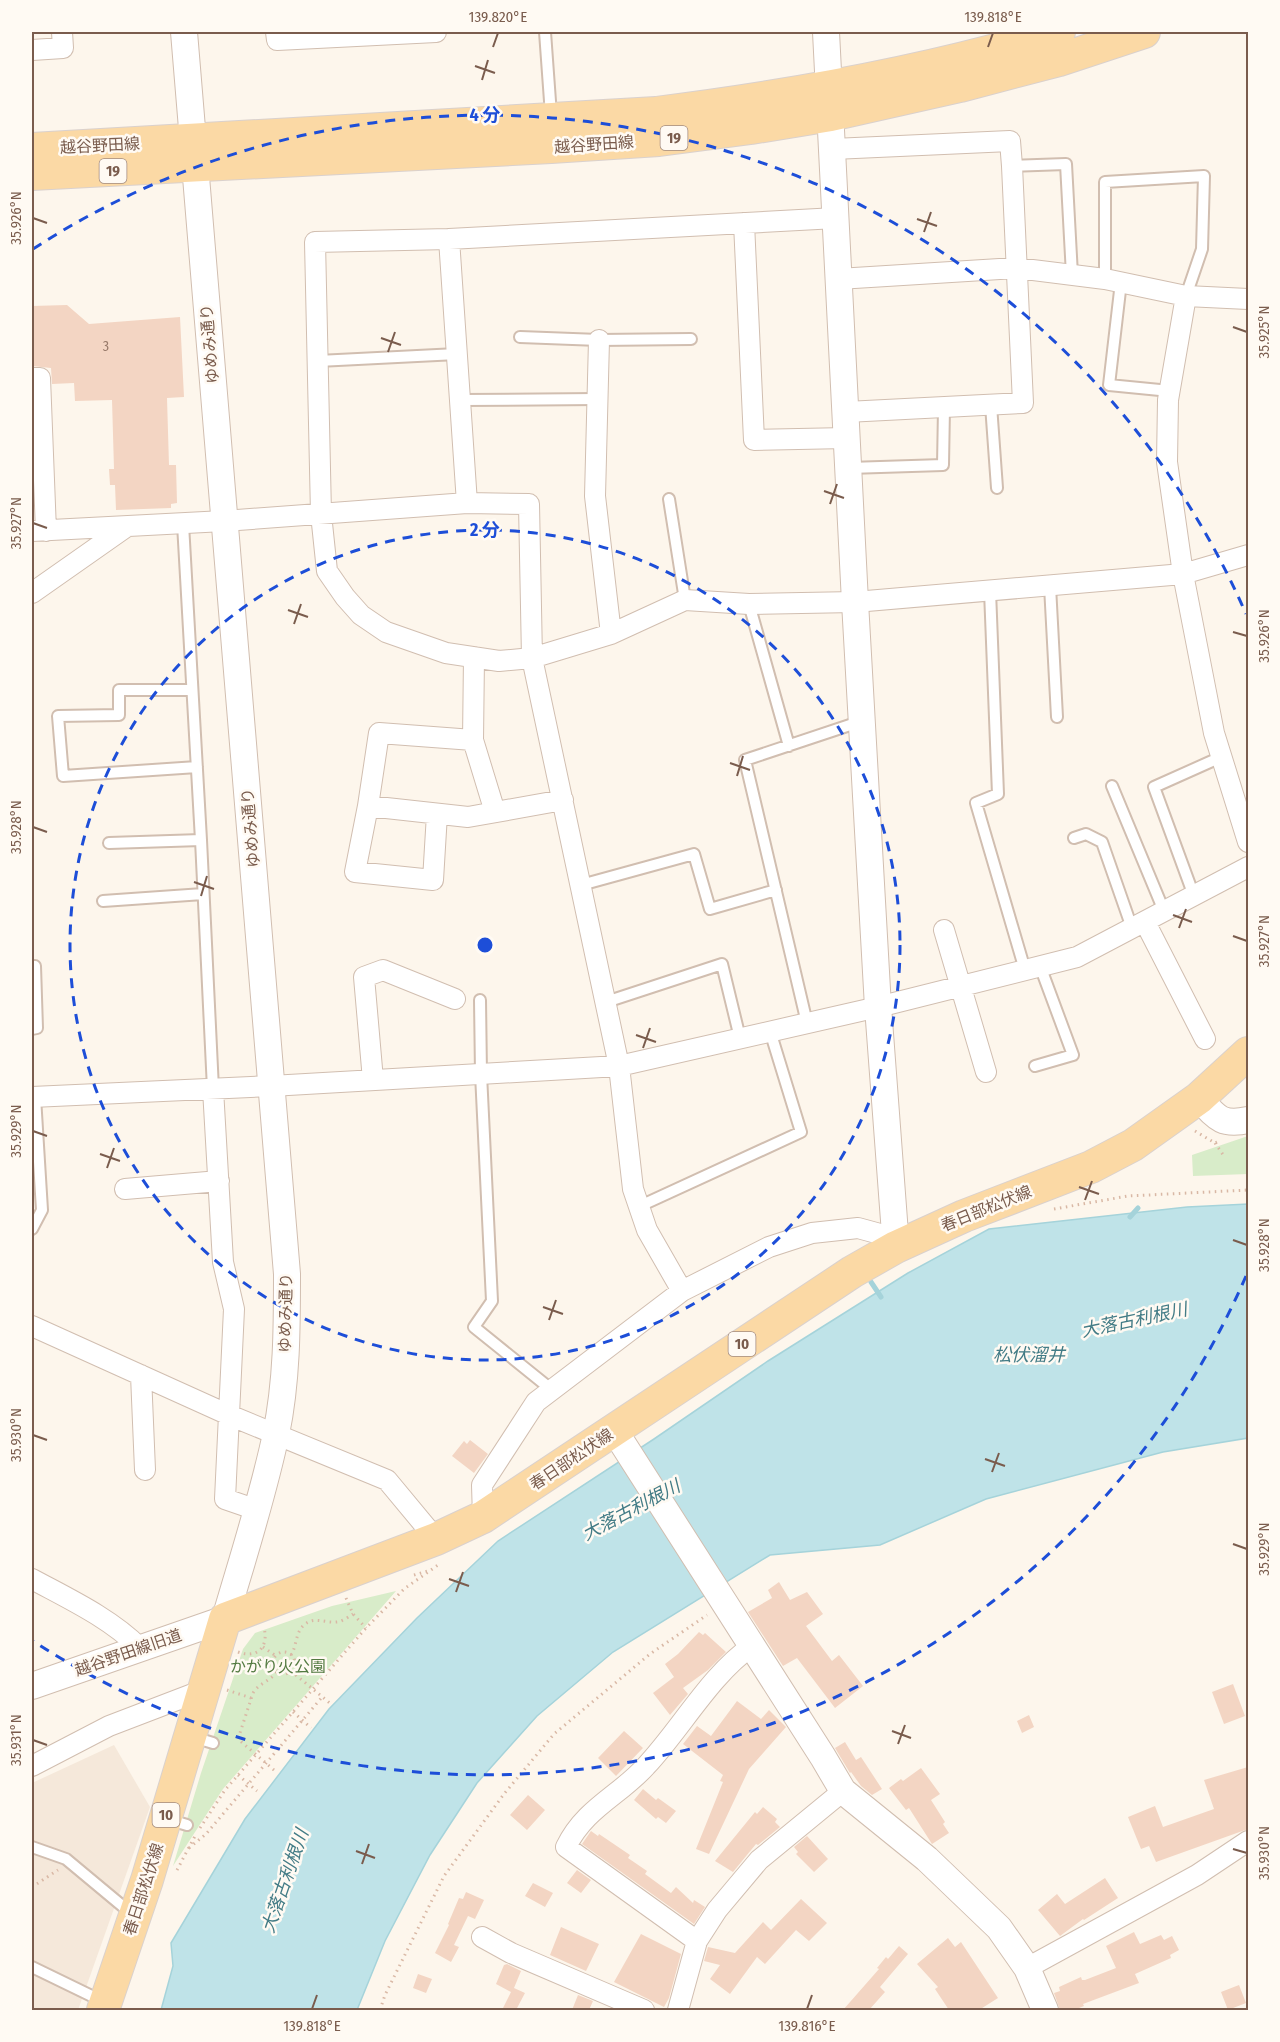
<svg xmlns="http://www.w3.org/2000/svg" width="1280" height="2042" font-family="'Fira Sans Condensed','Noto Sans JP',sans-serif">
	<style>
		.residential { fill: #f5e8da }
		.green { fill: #d8ecc9 }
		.water { fill: #bfe3e8; stroke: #a5d3da; stroke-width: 1.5 }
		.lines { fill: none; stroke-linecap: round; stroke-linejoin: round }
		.stream { stroke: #a5d3da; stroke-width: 5 }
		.building { fill: #f3d5c3 }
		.service-casing { stroke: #d1beb0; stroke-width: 14 }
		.minor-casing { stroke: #d1beb0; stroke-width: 22 }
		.tertiary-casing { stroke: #d1beb0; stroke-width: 28 }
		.primary-casing { stroke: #dad1cd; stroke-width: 34 }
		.path { stroke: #d9b8a5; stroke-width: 3; stroke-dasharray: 1.5 4.5; stroke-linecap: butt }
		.service { stroke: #fff; stroke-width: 10 }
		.minor { stroke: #fff; stroke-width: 20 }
		.tertiary { stroke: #fff; stroke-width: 26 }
		.primary { stroke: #fbd9a5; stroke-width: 32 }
		.ticks { fill: none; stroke: #7a5c4d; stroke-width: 2 }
		.ring { fill: none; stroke: #1d4ed8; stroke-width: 3; stroke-dasharray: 10 8 }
		.labels { text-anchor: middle; stroke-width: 5; stroke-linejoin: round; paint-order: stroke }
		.number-label { font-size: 14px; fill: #987a6a }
		.shield { fill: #fffaf3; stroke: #a28b7f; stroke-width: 1.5 }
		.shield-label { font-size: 15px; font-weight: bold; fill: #7a5c4d }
		.street-label { font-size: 16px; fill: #7a5c4d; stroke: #fffaf3 }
		.park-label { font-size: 16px; fill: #537a41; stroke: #fffaf3 }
		.water-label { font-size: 18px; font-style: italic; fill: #437c86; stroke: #fffaf3 }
		.centre { fill: #1d4ed8; stroke: #fffaf3; stroke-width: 3 }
		.ring-label { font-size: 18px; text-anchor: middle; font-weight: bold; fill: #1d4ed8; stroke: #fffaf3; stroke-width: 5; stroke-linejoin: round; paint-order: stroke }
		.neatline { fill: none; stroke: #7a5c4d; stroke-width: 2 }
		.ticks-label { font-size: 15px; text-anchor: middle; fill: #7a5c4d }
	</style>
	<rect width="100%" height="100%" fill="#fdf6ec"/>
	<path class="residential" d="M114,1745L150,1807L78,2010H32V1783Z"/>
	<path class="green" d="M1248,1136V1174L1193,1176L1192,1155Z
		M396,1591L223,1789L173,1866L201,1773L243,1649L255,1633L332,1606Z"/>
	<path class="water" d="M1248,1204V1438L1163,1452L986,1499L880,1545L770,1555L613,1652L537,1716L477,1783L430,1855L385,1941L357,2010H161L173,1966L171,1943L245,1819L329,1709L417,1618L498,1541L654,1439L768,1361L908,1273L989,1229L1187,1207Z"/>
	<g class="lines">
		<path class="stream" d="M1130,1217L1138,1208
			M871,1282L881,1297"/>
	</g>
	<path class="building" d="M67,305L89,324L180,317L184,397L167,398L169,465H176L177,503L171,504V508L116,510L115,485H110L109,469H114L112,400L75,401L74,383L52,384L51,368L32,366V306Z
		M470,1440L488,1454L474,1473L452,1456L464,1441L467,1444Z
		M779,1582L790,1600L807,1592L823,1614L806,1626L832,1661L839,1655L863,1686L835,1708L797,1658L783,1666L748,1612L772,1598L768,1590Z
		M699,1632L703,1635L705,1633L726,1652L708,1670L683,1688L688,1694L670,1715L653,1693L674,1677L665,1664L678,1654Z
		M1233,1684L1245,1716L1224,1724L1212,1692Z
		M737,1701L761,1719L769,1710L786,1727L749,1769L709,1854L696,1849L723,1782L720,1781L723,1775L683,1744L697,1726L711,1736Z
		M1029,1715L1034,1727L1022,1733L1017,1721Z
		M624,1731L643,1748L616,1776L598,1758Z
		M845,1742L856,1760L861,1757L882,1789L872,1795L861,1786L851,1772L850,1773L835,1748Z
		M1248,1767V1829L1156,1862L1149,1846L1141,1849L1128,1817L1155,1806L1163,1827L1214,1809L1204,1780Z
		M921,1768L940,1794L931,1800L945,1822L943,1824L949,1833L932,1844L909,1808L906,1810L889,1788L901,1779L903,1781Z
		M643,1789L656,1800L658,1798L676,1811L666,1823L658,1817L656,1819L634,1800Z
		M528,1795L545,1810L527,1830L510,1815Z
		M763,1807L777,1819L775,1822L780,1827L758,1845L756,1844L733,1872L715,1861L755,1812L757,1814Z
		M591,1831L598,1836L599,1834L630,1855L628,1858L647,1871L645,1874L671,1893L676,1887L693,1903L694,1900L705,1907L694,1924L582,1844Z
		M807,1836L828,1859L814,1872L796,1854L798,1852L794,1847Z
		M577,1870L591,1880L581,1893L567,1883Z
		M1105,1878L1118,1898L1084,1920L1083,1919L1060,1936L1038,1910L1057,1894L1065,1904Z
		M533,1883L553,1893L545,1907L525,1896Z
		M466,1892L484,1900L475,1919L468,1916L454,1945L459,1947L451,1962L435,1953L449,1925L448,1924L459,1898L463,1899Z
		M801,1899L827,1923L809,1941L796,1930L765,1964L757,1957L730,1994L710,1979L720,1965L704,1961L708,1947L735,1953L763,1922L771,1930Z
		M561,1927L599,1944L586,1971L550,1955Z
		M1134,1932L1140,1944L1161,1935L1164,1940L1172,1936L1179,1950L1170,1955L1171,1958L1135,1974L1139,1983L1083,2004L1084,2006L1074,2010H1060L1054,1993L1060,1991L1059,1987L1081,1977L1082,1980H1085L1116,1968L1106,1946Z
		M641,1934L681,1954L669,1998L664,2007L614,1982Z
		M948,1938L955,1947L961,1942L998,1998L979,2010H949L935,1989L938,1987L917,1964Z
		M899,1946L908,1954L880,1987L885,1992L869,2010H843L879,1969L877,1968L886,1957L888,1959Z
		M507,1964L521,1971L514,1988L525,1993L516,2010H502L511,1992L496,1984L504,1965Z
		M418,1974L432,1979L426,1993L413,1988Z
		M1239,1985L1246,2003L1228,2010L1221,1992Z
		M578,1995L593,2001L589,2010H572Z"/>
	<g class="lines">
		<defs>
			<path id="service" d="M545,32L551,115
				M1012,166L1066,164L1072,275
				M1105,279V182L1204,176L1202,249L1186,296
				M1121,282L1109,385L1170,391
				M520,337L599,340L691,339
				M318,361L457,354
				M460,400L598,399
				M991,405L997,488
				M849,468L943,465L944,408
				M669,499L685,600
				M183,524L201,840
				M1050,586L1057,717
				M990,591L998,794L976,803L1025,970
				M749,604L789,746
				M192,690H119V715L58,716L63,776L197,767
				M1112,786L1164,911
				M1074,838L1086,834L1102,842L1132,928
				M109,843L201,840L213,1089
				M581,885L694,854L710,909L776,890
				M1194,896L1154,787L1221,757
				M103,901L203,894
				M32,966H35L37,1028L32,1029
				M480,1000L481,1074L492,1301L474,1327L552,1390
				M606,1002L722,964L740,1038
				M807,1023L745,760L862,721
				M1035,1066L1073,1055L1040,966
				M640,1206L801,1132L770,1031
				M32,1229L42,1210L35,1097
				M193,1737L213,1743
				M167,1819L187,1825
				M32,1847L66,1859L132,1914
				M32,1967L102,2001"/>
			<path id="minor" d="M276,32L277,40L436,32
				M32,50L63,48L62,32
				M833,149L1010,141L1012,166L1023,403L846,412
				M836,218L449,239L315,242L321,514L327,571L345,597L361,615L386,632L446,653L499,661L532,658L611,634L685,600L749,604L855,602L1183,574L1248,555
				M744,223L754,440L847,438
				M449,239L467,503
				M838,279L1016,268L1105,279L1186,296L1248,299
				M1186,296L1168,400L1167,462L1183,574L1214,733L1248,842
				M599,340L595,496L611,634
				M32,378H40L46,531
				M32,531L224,521L467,503L529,504L532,658L619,1066L633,1189L647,1230L682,1291
				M32,593L126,527
				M474,657L473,740L495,812
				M368,806L468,817L563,800
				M437,814L433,880L355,872L368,806L379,733L473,740
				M1145,922L1205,1039
				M944,930L986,1072
				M373,1080L364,977L383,970L455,999
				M213,1089L223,1262L234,1309L225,1499L257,1510
				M32,1097L271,1086L619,1066L878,1007L1077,957L1248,867
				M125,1189L219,1181
				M32,1326L229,1415L387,1480L436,1539
				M141,1375L145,1470
				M483,1517L482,1485L536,1402L682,1291L769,1247L812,1233L858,1228L880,1234L896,1247
				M32,1579C69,1599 110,1618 140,1648
				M32,1766L109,1726L203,1690
				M482,1937L511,1953L644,2010
				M697,1941L566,1847C585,1808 619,1796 646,1766C681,1729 710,1675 752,1646
				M1027,1968L1197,1875L1248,1841
				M678,2010L697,1941L717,1910L759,1860L843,1791"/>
			<path id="tertiary" d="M826,32L855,602L878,1007L896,1247
				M1199,1098C1216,1117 1221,1126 1248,1120
				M614,1430L823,1757L843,1791L927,1859L999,1928L1027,1968L1045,2010
				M32,1686L225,1619C243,1557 263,1496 276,1434C287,1381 287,1327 287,1274L184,32"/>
			<path id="primary" d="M32,149L656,113C792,96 928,72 1059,32
				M32,174L551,147L659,140L751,128L831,115L960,86L1059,60L1144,32
				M103,2010L147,1880L225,1619L436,1539L483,1517L852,1272L896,1247L964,1216L1091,1167L1133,1145L1199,1098L1248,1053"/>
		</defs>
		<use href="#service" class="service-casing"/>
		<use href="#minor" class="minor-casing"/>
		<use href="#tertiary" class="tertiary-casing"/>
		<use href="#primary" class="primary-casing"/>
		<path class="path" d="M1195,1131L1215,1143L1220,1141
			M1215,1143L1224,1156
			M1054,1209L1128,1196L1248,1190
			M414,1575L428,1571
			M346,1598L353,1614L366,1628
			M263,1647L276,1656
			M238,1652C257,1659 269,1647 264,1628
			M273 1663a11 11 0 1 1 22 0a11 11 0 1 1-22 0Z
			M291,1655C297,1646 295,1633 304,1625C314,1616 324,1623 336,1622C342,1622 348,1617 353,1614
			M291,1671L331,1704
			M227,1690L251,1698
			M293,1712L311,1728
			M274,1770L238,1739L253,1693C258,1684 270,1681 277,1672
			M238,1775L257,1791
			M200,1828L225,1790L366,1628L404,1589L438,1565
			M189,1848L206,1834L323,1696
			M177,1870L195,1836
			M32,1887L58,1870
			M380,2010L385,1995L444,1876L504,1794L554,1734L650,1654L707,1615"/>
		<use href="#service" class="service"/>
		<use href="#minor" class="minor"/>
		<use href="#tertiary" class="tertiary"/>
		<use href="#primary" class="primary"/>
	</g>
	<path class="ticks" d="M493,47L498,33M988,47L993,33M475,66L495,73M482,80L488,60M33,218L47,223M917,219L937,226M924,232L931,212M1233,327L1247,332M381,338L401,345M388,352L395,332M824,491L844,498M830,504L837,484M33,523L47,528M288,610L308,617M294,624L301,604M1233,632L1247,636M730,763L750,770M737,776L743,756M33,827L47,832M194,882L214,889M201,896L207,876M1173,915L1192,922M1179,928L1186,909M1233,936L1247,941M636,1035L656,1042M643,1048L650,1028M33,1131L47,1136M100,1154L120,1161M107,1168L114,1148M1079,1187L1099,1194M1085,1200L1092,1181M1233,1240L1247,1245M543,1307L563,1314M549,1320L556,1300M33,1435L47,1440M985,1459L1005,1466M992,1472L999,1453M1233,1544L1247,1549M449,1579L469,1586M456,1592L463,1572M892,1731L911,1738M33,1740L47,1745M898,1744L905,1725M1233,1849L1247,1853M356,1851L375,1858M362,1864L369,1844M312,2009L317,1995M807,2009L812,1995"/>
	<g class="ring">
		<circle cx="485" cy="945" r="415"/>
		<path d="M1246 1276A830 830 0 0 1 33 1641M33 249A830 830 0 0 1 1246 614"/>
	</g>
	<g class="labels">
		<g class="number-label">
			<text x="106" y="351">3</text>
		</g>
		<g class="shield">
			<rect x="660.5" y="126" width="27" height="24" rx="4.5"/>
			<rect x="99.5" y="159" width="27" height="24" rx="4.5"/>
			<rect x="728.5" y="1332" width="27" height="24" rx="4.5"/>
			<rect x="152.5" y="1803" width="27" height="24" rx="4.5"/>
		</g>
		<g class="shield-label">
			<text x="674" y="143">19</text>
			<text x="113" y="176">19</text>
			<text x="742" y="1349">10</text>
			<text x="166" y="1820">10</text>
		</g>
		<g class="street-label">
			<text transform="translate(594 144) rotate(-4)" y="6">越谷野田線</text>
			<text transform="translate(100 145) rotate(-3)" y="6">越谷野田線</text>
			<text transform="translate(209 344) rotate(-95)" y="6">ゆめみ通り</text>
			<text transform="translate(250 828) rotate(-95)" y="6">ゆめみ通り</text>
			<text transform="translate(986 1208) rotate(-22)" y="6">春日部松伏線</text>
			<text transform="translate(285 1313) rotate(-89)" y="6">ゆめみ通り</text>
			<text transform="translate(571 1459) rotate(-34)" y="6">春日部松伏線</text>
			<text transform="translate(128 1652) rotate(-19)" y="6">越谷野田線旧道</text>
			<text transform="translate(143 1889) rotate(-72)" y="6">春日部松伏線</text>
		</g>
		<g class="park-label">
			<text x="278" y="1672">かがり火公園</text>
		</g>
		<g class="water-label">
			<text transform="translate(1134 1320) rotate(-12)" y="6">大落古利根川</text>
			<text x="1029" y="1361">松伏溜井</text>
			<text transform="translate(631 1510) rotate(-28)" y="6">大落古利根川</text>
			<text transform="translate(285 1881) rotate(-71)" y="6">大落古利根川</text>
		</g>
	</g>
	<circle cx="485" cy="945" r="9" class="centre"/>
	<g class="ring-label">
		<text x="485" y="121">4 分</text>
		<text x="485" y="536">2 分</text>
	</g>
	<rect width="1280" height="2042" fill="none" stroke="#fffaf3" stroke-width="66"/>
	<rect x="33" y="33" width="1214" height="1976" class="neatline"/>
	<g class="ticks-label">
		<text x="498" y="22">139.820°E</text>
		<text x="993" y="22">139.818°E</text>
		<text transform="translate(16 218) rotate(-90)" y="5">35.926°N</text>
		<text transform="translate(1264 332) rotate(-90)" y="5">35.925°N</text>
		<text transform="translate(16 523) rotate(-90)" y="5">35.927°N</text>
		<text transform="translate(1264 636) rotate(-90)" y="5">35.926°N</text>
		<text transform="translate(16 827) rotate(-90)" y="5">35.928°N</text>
		<text transform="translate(1264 941) rotate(-90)" y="5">35.927°N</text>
		<text transform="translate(16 1131) rotate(-90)" y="5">35.929°N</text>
		<text transform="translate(1264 1245) rotate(-90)" y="5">35.928°N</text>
		<text transform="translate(16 1435) rotate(-90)" y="5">35.930°N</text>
		<text transform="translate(1264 1549) rotate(-90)" y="5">35.929°N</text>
		<text transform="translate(16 1740) rotate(-90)" y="5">35.931°N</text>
		<text transform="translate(1264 1853) rotate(-90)" y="5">35.930°N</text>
		<text x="312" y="2031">139.818°E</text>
		<text x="807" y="2031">139.816°E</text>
	</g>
</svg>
